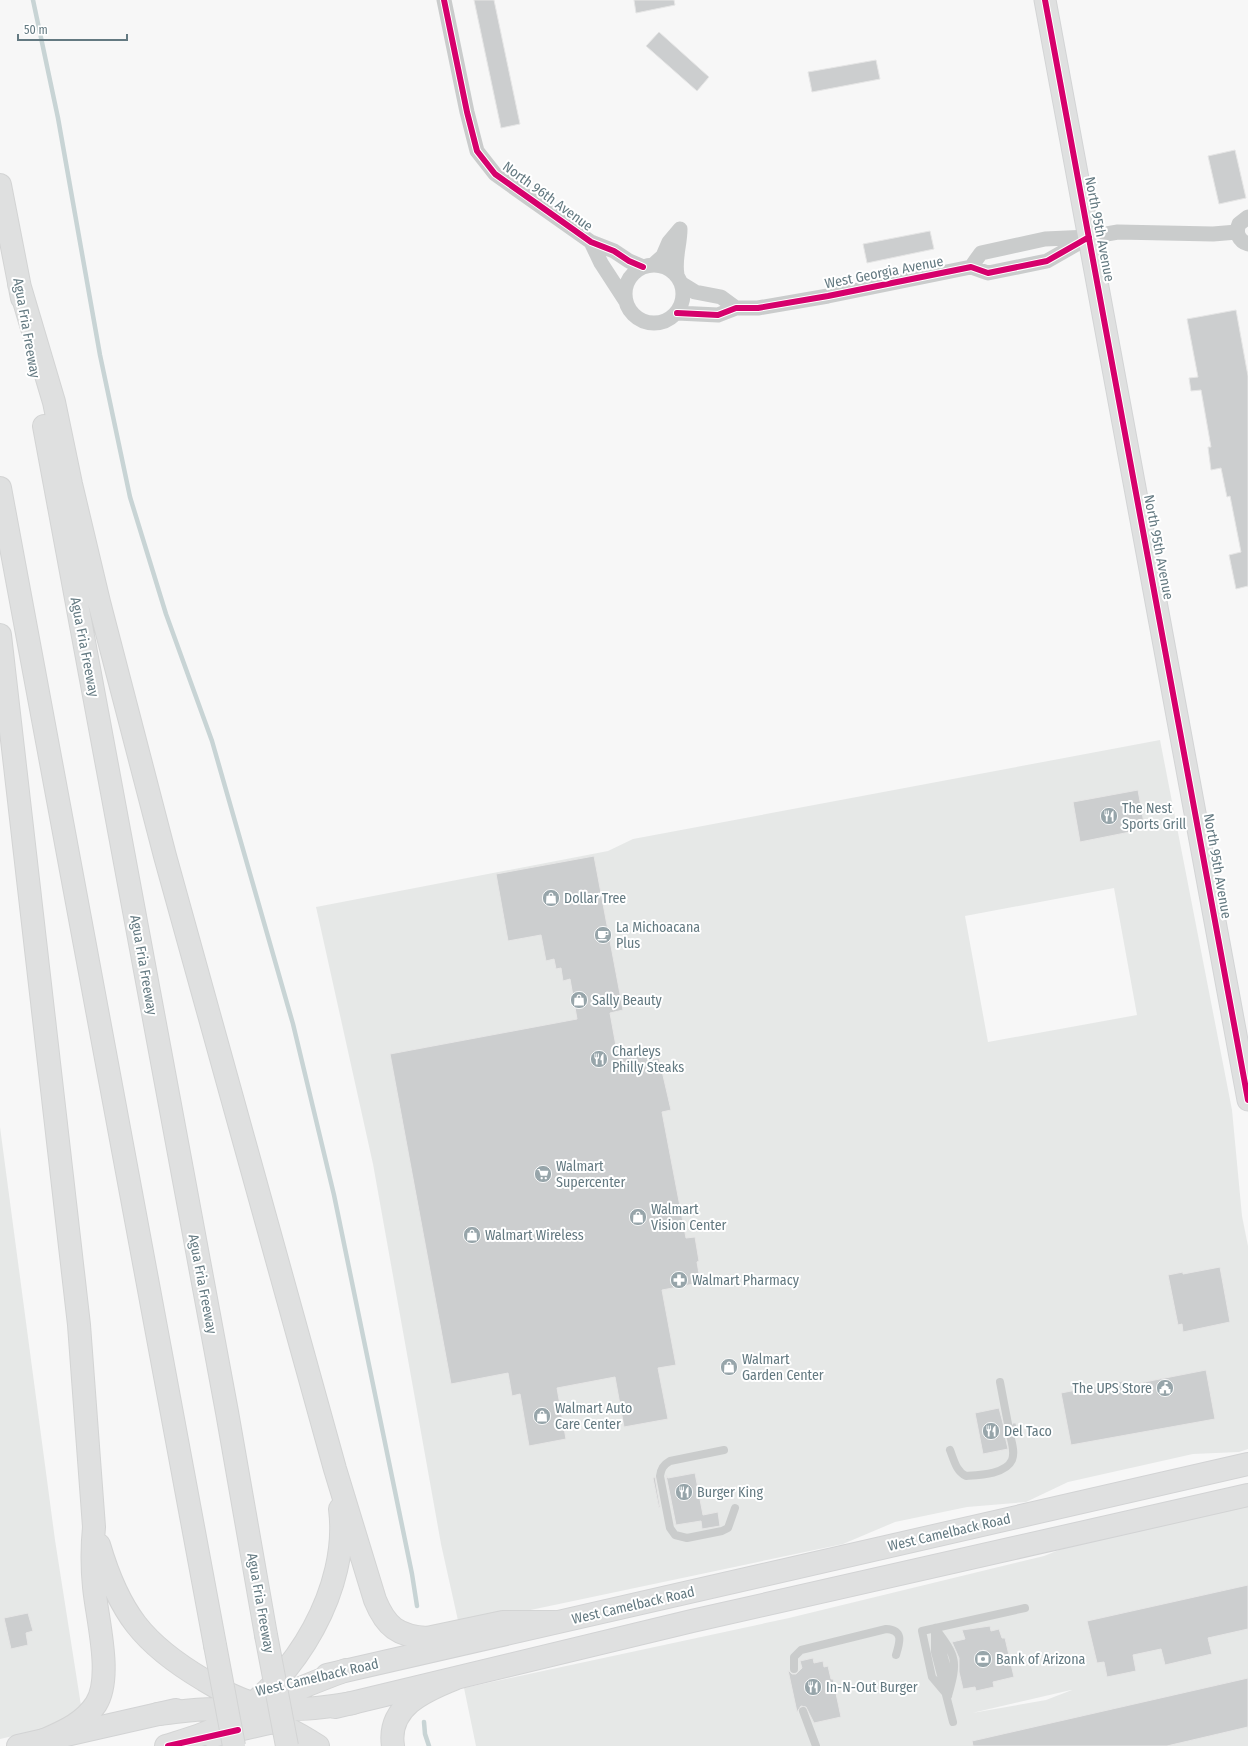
<svg xmlns="http://www.w3.org/2000/svg" width="1248" height="1746" font-family="'Fira Sans Condensed',sans-serif">
	<style>
		.built { fill: #e6e8e7; fill-rule: evenodd }
		.lines { fill: none; stroke-linecap: round; stroke-linejoin: round }
		.stream { stroke: #c8d4d5; stroke-width: 4.5 }
		.building { fill: #cccecf; stroke: #e6e6e6 }
		.secondary-casing { stroke: #d3d4d5; stroke-width: 23 }
		.primary-casing { stroke: #d2d3d4; stroke-width: 24 }
		.highway-casing { stroke: #d3d4d4; stroke-width: 24 }
		.lane { stroke: #cacccc; stroke-width: 8 }
		.street { stroke: #cacccc; stroke-width: 15 }
		.secondary { stroke: #dfe0e0; stroke-width: 21 }
		.primary { stroke: #dfe0e0; stroke-width: 22 }
		.highway { stroke: #dfe0e0; stroke-width: 22 }
		.highway-bridge-casing { stroke: #d3d4d4; stroke-width: 24; stroke-linecap: butt }
		.highway-bridge { stroke: #dfe0e0; stroke-width: 22 }
		.cycleway-casing { stroke: #fff; stroke-width: 8 }
		.cycleway { stroke: #d6006c; stroke-width: 6 }
		.labels { text-anchor: middle; stroke-width: 4; stroke-linejoin: round; paint-order: stroke }
		.street-label { font-size: 14px; fill: #637981; stroke: #fff }
		.poi-label { font-size: 14px; fill: #637981; stroke: #fff; text-anchor: start }
	</style>
	<rect width="100%" height="100%" fill="#f7f7f7"/>
	<path class="built" d="M1160,740L1232,1110L1242,1216L1248,1246V1449L1239,1452L1193,1454L1068,1482L1026,1502L967,1507L895,1522L843,1544L459,1625L441,1544L373,1164L316,907L608,851L633,839ZM1114,888L1137,1015L988,1042L965,916Z
		M0,1127L55,1540L82,1712L65,1724L0,1739Z
		M1248,1504V1746H476L464,1688L789,1618L1044,1556L1069,1546ZM1072,1690L1046,1700L972,1713L1071,1690Z"/>
	<g class="lines">
		<path class="stream" d="M33,0L58,118L100,355L130,497L166,614L212,741L293,1024L334,1195L412,1574L417,1606
			M424,1722L425,1734L429,1746"/>
	</g>
	<path class="building" d="M474,0H494L520,124L501,128Z
		M634,0H674L675,5L636,13Z
		M659,32L709,77L697,91L646,46Z
		M876,60L880,79L812,92L808,72Z
		M1235,150L1246,198L1219,204L1208,156Z
		M930,231L934,249L867,263L863,244Z
		M1236,310L1248,376V586L1236,589L1229,555L1241,552L1230,496L1227,497L1221,468L1211,470L1208,447H1211L1201,390L1191,391L1189,378L1198,377L1187,319Z
		M1138,790L1145,829L1080,842L1073,802Z
		M594,856L623,1010L610,1013L618,1057L651,1051L652,1059L659,1058L671,1110L662,1112L686,1238L695,1237L699,1261L697,1262L700,1279L694,1280V1284L662,1290L676,1365L658,1368L668,1419L624,1427L615,1377L557,1388L566,1439L529,1446L520,1394L512,1396L508,1373L451,1384L390,1054L577,1019L570,979L563,981L561,968L556,969L554,959L546,961L541,935L508,941L496,874Z
		M1220,1267L1230,1322L1183,1332L1182,1324L1178,1325L1168,1275L1183,1272V1274Z
		M1206,1370L1215,1419L1071,1445L1061,1393L1123,1381L1124,1386Z
		M999,1408L1004,1427L1009,1429L1013,1423H1016L1018,1434H1016L1011,1430L1006,1431L1005,1436L1008,1449L983,1454L975,1413Z
		M695,1473L703,1515L718,1512L720,1526L702,1529L701,1521L676,1525L666,1475L668,1478Z
		M655,1477L660,1507L659,1508L653,1478Z
		M1248,1585V1629L1208,1638L1212,1654L1165,1665L1161,1649L1133,1655L1136,1671L1107,1677L1104,1662L1097,1663L1087,1621Z
		M28,1613L33,1631L26,1633L28,1645L11,1649L4,1618Z
		M990,1626L991,1631L999,1629L1002,1638H1005L1014,1677L993,1682L994,1687L976,1691L975,1687L963,1689L959,1672V1658L952,1642L965,1639L962,1630Z
		M813,1658L814,1663L823,1661L824,1667L828,1666L831,1679H833L841,1717L814,1723L806,1707L801,1706L797,1712L788,1670L792,1674H796L802,1668L800,1661Z
		M1248,1678V1727L1167,1746H973L972,1741Z"/>
	<g class="lines">
		<defs>
			<path id="secondary" d="M1045,0L1248,1100"/>
			<path id="primary" d="M327,1675L1248,1464
				M335,1707L692,1621L1248,1495
				M212,1736L282,1720
				M18,1746L176,1710"/>
			<path id="highway" d="M0,185L22,298
				M19,284L54,402L71,484L99,602L165,856L335,1469L375,1600C386,1627 398,1636 427,1638L503,1622H555
				M44,426L227,1412L266,1635
				M0,488L215,1645
				M0,635L79,1325L94,1527C92,1547 92,1567 94,1587C97,1619 113,1677 96,1704C83,1724 62,1732 42,1741
				M99,1545C119,1613 143,1644 204,1680C223,1692 246,1703 268,1707C297,1712 325,1707 353,1703
				M265,1709C288,1690 319,1681 346,1670
				M158,1714C178,1712 199,1708 220,1709C254,1711 289,1727 318,1746
				M166,1746C188,1739 211,1733 230,1720C296,1679 350,1587 340,1509
				M393,1746C387,1707 424,1691 454,1679"/>
		</defs>
		<use href="#secondary" class="secondary-casing"/>
		<use href="#primary" class="primary-casing"/>
		<use href="#highway" class="highway-casing"/>
		<path class="lane" d="M1000,1382L1008,1424
			M724,1450L670,1461C663,1465 661,1469 660,1476L670,1528L675,1535L687,1538L722,1531L728,1528L735,1508
			M950,1450C954,1460 956,1471 966,1476C980,1475 1006,1474 1012,1460C1015,1453 1012,1443 1010,1435
			M935,1628V1652L953,1722
			M935,1628C957,1657 958,1661 948,1696
			M938,1636L948,1671V1685
			M794,1669V1657L801,1650L886,1629C904,1630 900,1642 896,1655
			M948,1696L932,1677L922,1631L1025,1608
			M803,1711L816,1746"/>
		<path class="street" d="M444,0L467,112L477,151L495,174L591,242L614,251L629,261L643,267
			M1248,217L1239,224C1235,233 1239,241 1248,244
			M591,242L601,263L625,300
			M654,264L663,256L669,242L680,229
			M625 294a29 29 0 1 1 58 0a29 29 0 1 1-58 0Z
			M971,267L981,253L1045,239L1089,237L1118,232L1213,234L1237,232
			M677,275C674,259 680,245 680,229
			M682,284L695,292L721,297L736,308
			M677,313L718,315L736,308H758L828,296L971,267L988,273L1047,261L1089,237"/>
		<use href="#secondary" class="secondary"/>
		<use href="#primary" class="primary"/>
		<use href="#highway" class="highway"/>
		<defs>
			<path id="highway-bridge" d="M266,1635L287,1746
				M215,1645L234,1746"/>
		</defs>
		<use href="#highway-bridge" class="highway-bridge-casing"/>
		<use href="#highway-bridge" class="highway-bridge"/>
		<defs>
			<path id="cycleway" d="M444,0L467,112L477,151L495,174L591,242L614,251L629,261L643,267
				M1045,0L1248,1100
				M677,313L718,315L736,308H758L828,296L971,267L988,273L1047,261L1089,237
				M168,1746L238,1730"/>
		</defs>
		<use href="#cycleway" class="cycleway-casing"/>
		<use href="#cycleway" class="cycleway"/>
	</g>
	<defs>
		<symbol id="restaurant-disc" viewBox="-11 -11 22 22"><circle r="9.5" fill="#97a5aa" stroke="#fff"/><path d="M-5-6h1v4h1v-4h1v4h1v-4h1v5L-1.5 .5V6h-2V.5L-5-1ZM5-6V6H3V1.5H1.5Q1.5-4 5-6Z" fill="#fff"/></symbol>
		<symbol id="shop-disc" viewBox="-11 -11 22 22"><circle r="9.5" fill="#97a5aa" stroke="#fff"/><path d="M-5-2.5h2.3a2.7 3.5 0 0 1 5.4 0H5L5.5 6h-11ZM-1.5-2.5h3a1.5 2.3 0 0 0-3 0Z" fill="#fff"/></symbol>
		<symbol id="cafe-disc" viewBox="-11 -11 22 22"><circle r="9.5" fill="#97a5aa" stroke="#fff"/><path d="M-5.5-4.5H6V0H3Q3 3.5 0 3.5H-2.5Q-5.5 3.5-5.5 0ZM3-3.2v2h1.7v-2ZM-6 4.5H4V6H-6Z" fill="#fff"/></symbol>
		<symbol id="supermarket-disc" viewBox="-11 -11 22 22"><circle r="9.5" fill="#97a5aa" stroke="#fff"/><path d="M-6-5.5h2.5l.6 2H6L4.5 2H-2.5L-4.4-4H-6ZM-1.5 3.2a1.3 1.3 0 1 0 .1 0ZM3 3.2a1.3 1.3 0 1 0 .1 0Z" fill="#fff"/></symbol>
		<symbol id="pharmacy-disc" viewBox="-11 -11 22 22"><circle r="9.5" fill="#97a5aa" stroke="#fff"/><path d="M-2-6h4v4h4v4h-4v4h-4v-4h-4v-4h4Z" fill="#fff"/></symbol>
		<symbol id="civic-disc" viewBox="-11 -11 22 22"><circle r="9.5" fill="#97a5aa" stroke="#fff"/><path d="M-.6-6.5H3V-4.5H.6V-3L4-1V1h2V6H-6V1h2V-1L-.6-3ZM-1.2 2.5V6h2.4V2.5Z" fill="#fff"/></symbol>
		<symbol id="bank-disc" viewBox="-11 -11 22 22"><circle r="9.5" fill="#97a5aa" stroke="#fff"/><path d="M-6-4H6V4H-6ZM0-2.3a2.3 2.3 0 1 0 0 4.6a2.3 2.3 0 1 0 0-4.6Z" fill="#fff"/></symbol>
	</defs>
	<g fill-rule="evenodd">
		<use href="#restaurant-disc" x="1099" y="806" width="20" height="20"/>
		<use href="#shop-disc" x="541" y="888" width="20" height="20"/>
		<use href="#cafe-disc" x="593" y="925" width="20" height="20"/>
		<use href="#shop-disc" x="569" y="990" width="20" height="20"/>
		<use href="#restaurant-disc" x="589" y="1049" width="20" height="20"/>
		<use href="#supermarket-disc" x="533" y="1164" width="20" height="20"/>
		<use href="#shop-disc" x="628" y="1207" width="20" height="20"/>
		<use href="#shop-disc" x="462" y="1225" width="20" height="20"/>
		<use href="#pharmacy-disc" x="669" y="1270" width="20" height="20"/>
		<use href="#shop-disc" x="719" y="1357" width="20" height="20"/>
		<use href="#civic-disc" x="1155" y="1378" width="20" height="20"/>
		<use href="#shop-disc" x="532" y="1406" width="20" height="20"/>
		<use href="#restaurant-disc" x="981" y="1421" width="20" height="20"/>
		<use href="#restaurant-disc" x="674" y="1482" width="20" height="20"/>
		<use href="#bank-disc" x="973" y="1649" width="20" height="20"/>
		<use href="#restaurant-disc" x="803" y="1677" width="20" height="20"/>
	</g>
	<g class="labels">
		<g class="street-label">
			<text transform="translate(548 196) rotate(36)" y="5">North 96th Avenue</text>
			<text transform="translate(1100 229) rotate(79)" y="5">North 95th Avenue</text>
			<text transform="translate(884 272) rotate(-11)" y="5">West Georgia Avenue</text>
			<text transform="translate(27 328) rotate(80)" y="5">Agua Fria Freeway</text>
			<text transform="translate(1159 547) rotate(79)" y="5">North 95th Avenue</text>
			<text transform="translate(85 647) rotate(79)" y="5">Agua Fria Freeway</text>
			<text transform="translate(1218 866) rotate(80)" y="5">North 95th Avenue</text>
			<text transform="translate(144 965) rotate(80)" y="5">Agua Fria Freeway</text>
			<text transform="translate(203 1284) rotate(79)" y="5">Agua Fria Freeway</text>
			<text transform="translate(949 1532) rotate(-13)" y="5">West Camelback Road</text>
			<text transform="translate(261 1603) rotate(80)" y="5">Agua Fria Freeway</text>
			<text transform="translate(633 1605) rotate(-13)" y="5">West Camelback Road</text>
			<text transform="translate(317 1677) rotate(-13)" y="5">West Camelback Road</text>
		</g>
		<g class="poi-label">
			<text x="1122" y="813">The Nest<tspan x="1122" dy="16">Sports Grill</tspan></text>
			<text x="564" y="903">Dollar Tree</text>
			<text x="616" y="932">La Michoacana<tspan x="616" dy="16">Plus</tspan></text>
			<text x="592" y="1005">Sally Beauty</text>
			<text x="612" y="1056">Charleys<tspan x="612" dy="16">Philly Steaks</tspan></text>
			<text x="556" y="1171">Walmart<tspan x="556" dy="16">Supercenter</tspan></text>
			<text x="651" y="1214">Walmart<tspan x="651" dy="16">Vision Center</tspan></text>
			<text x="485" y="1240">Walmart Wireless</text>
			<text x="692" y="1285">Walmart Pharmacy</text>
			<text x="742" y="1364">Walmart<tspan x="742" dy="16">Garden Center</tspan></text>
			<text x="1152" y="1393" text-anchor="end">The UPS Store</text>
			<text x="555" y="1413">Walmart Auto<tspan x="555" dy="16">Care Center</tspan></text>
			<text x="1004" y="1436">Del Taco</text>
			<text x="697" y="1497">Burger King</text>
			<text x="996" y="1664">Bank of Arizona</text>
			<text x="826" y="1692">In-N-Out Burger</text>
		</g>
	</g>
	<path d="M18 34v6h109v-6" fill="none" stroke="#637981" stroke-width="2"/>
	<text x="24" y="34" font-size="12" fill="#637981" stroke="#ffffff" stroke-width="3" paint-order="stroke">50 m</text>
</svg>
